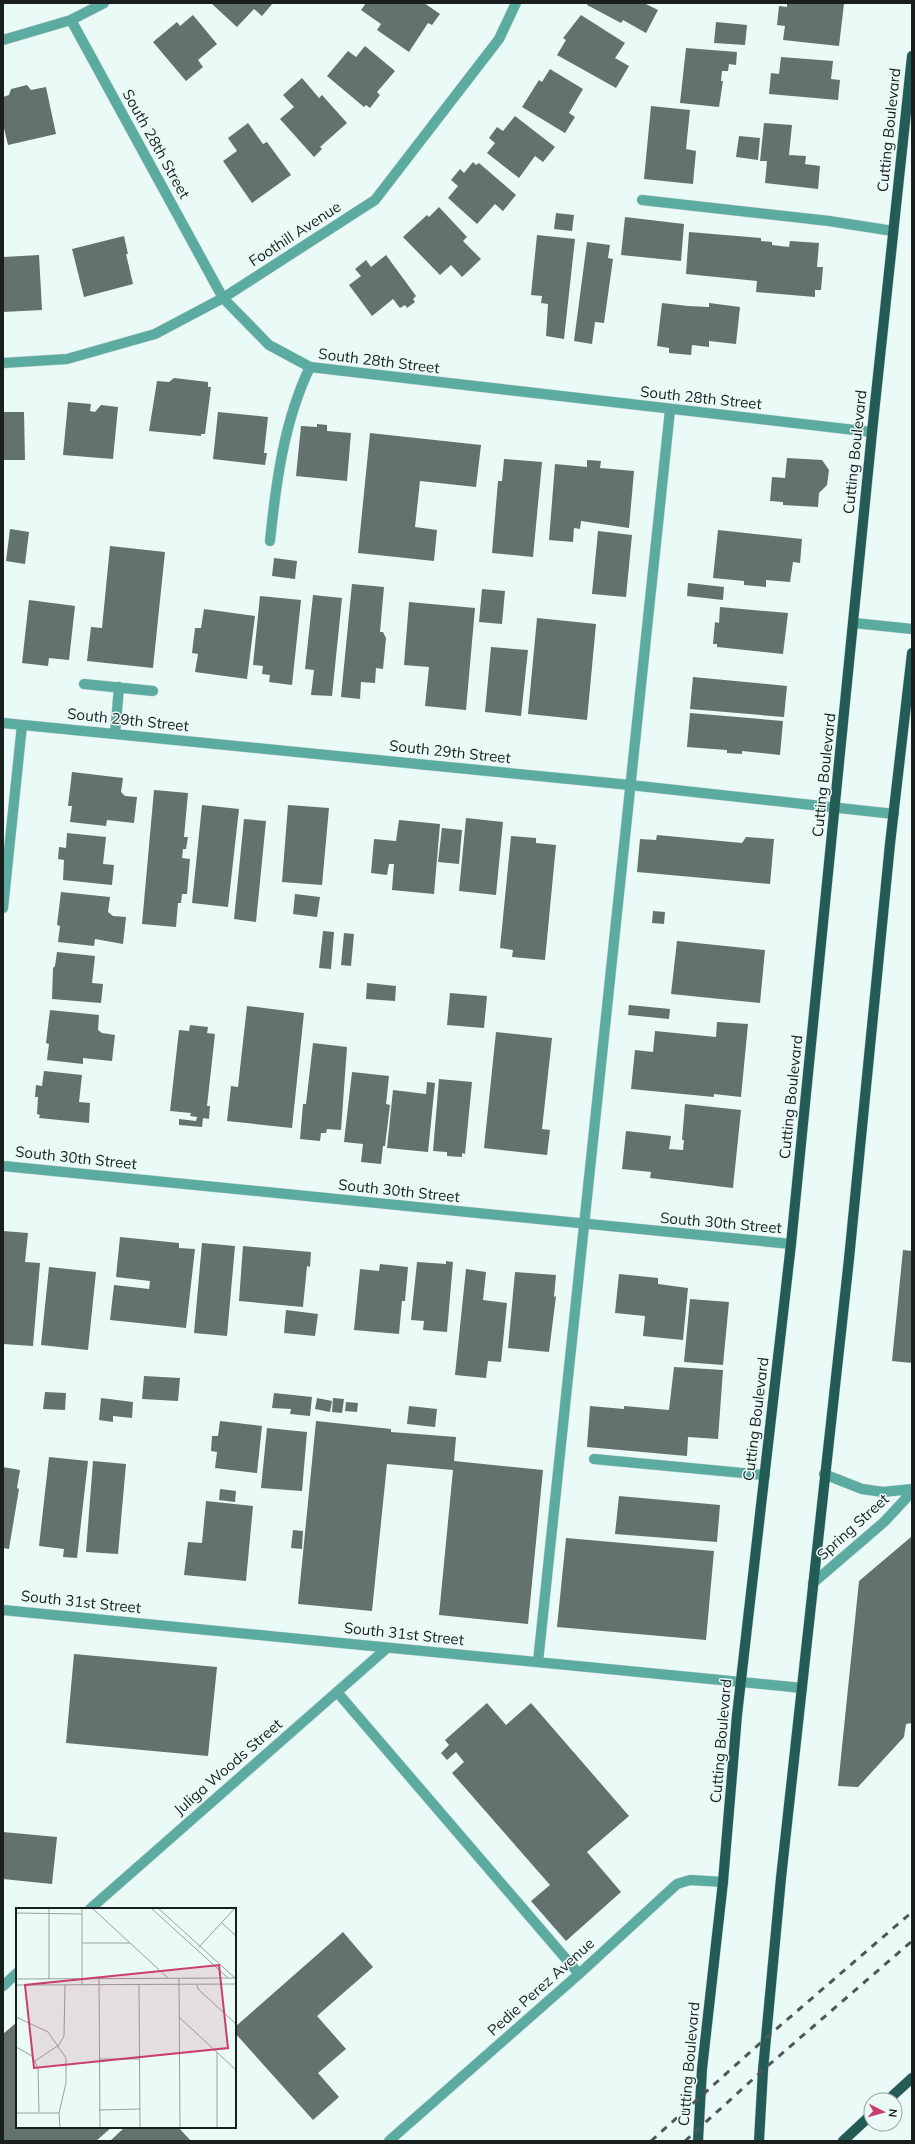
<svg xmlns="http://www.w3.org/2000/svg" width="915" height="2144" font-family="Mulish,sans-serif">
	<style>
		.building { fill: #63726f }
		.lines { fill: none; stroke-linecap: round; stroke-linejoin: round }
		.minor-casing { stroke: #c8d7d4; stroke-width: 11 }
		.major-casing { stroke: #c8d7d4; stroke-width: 11 }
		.minor { stroke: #5caba0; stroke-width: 10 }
		.major { stroke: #235c55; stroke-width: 10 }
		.rail { stroke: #4f5856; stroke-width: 3; stroke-dasharray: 7 7; stroke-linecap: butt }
		.labels { text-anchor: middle; stroke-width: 3; stroke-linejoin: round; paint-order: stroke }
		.street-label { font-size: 15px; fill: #191f1e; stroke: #e9faf7 }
		.inset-road { fill: none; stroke: #96a2a0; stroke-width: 1 }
		.view { fill: #ca3d6d; fill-opacity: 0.15; stroke: #ca3d6d; stroke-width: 2 }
		.inset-edge { fill: none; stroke: #191f1e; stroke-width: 2 }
	</style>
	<rect width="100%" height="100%" fill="#e9faf7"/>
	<path class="building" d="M211,3H273L262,16L254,9L237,27Z
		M366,3H424L440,14L432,25L428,23L409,52L377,30L381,24L361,10Z
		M588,3H644L658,10L646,33L623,20L621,23L587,5Z
		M787,3L844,4L839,46L783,40L785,26L777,25L779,6L787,7Z
		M193,15L217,44L198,60L203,67L186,81L153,42L177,22L180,26Z
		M581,15L625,43L615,58L629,66L616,88L557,55L566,40L563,38Z
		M716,22L747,25L745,45L714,43Z
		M365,46L395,71L377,92L380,95L370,108L366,105L364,107L327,76L348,51L356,57Z
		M686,48L737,52L736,65L729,64L728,71H722L721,81H723L719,107L680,103Z
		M781,57L833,61L831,79L840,80L838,100L769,94L771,73L779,74Z
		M550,69L583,89L569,113L575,117L565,133L522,107L539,80L542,82Z
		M302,78L319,98L322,95L347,123L320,147L322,149L314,157L280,119L294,107L283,95Z
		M27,85L31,90L46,87L56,134L8,145L3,124V97L9,95L11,89Z
		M651,106L690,110L686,149L696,151L693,184L644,179Z
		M515,116L555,147L543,162L535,156L519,178L487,153L495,143L489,138L497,127L503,131Z
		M248,123L263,144L267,142L291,175L252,203L223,161L237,151L228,138Z
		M764,123L792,125L789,155L806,156L805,164L820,166L818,189L765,183L767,161H760Z
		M739,136L760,138L758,160L736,157Z
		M473,162L476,165L479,163L516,195L503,211L495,204L477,224L448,198L458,186L451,180L460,169L464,173Z
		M439,207L467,237L463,241L481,259L462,277L451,265L440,275L403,237L427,215L429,217Z
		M556,213L574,215L572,231L554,229Z
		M625,217L684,224L681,261L621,255Z
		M689,232L761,238V241L772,242V245L789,247L790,241L819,243L817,267H823L821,290H815V297L756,292L757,281L686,274Z
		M537,235L575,239L564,339L546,336L548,304L541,303L542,296L531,295Z
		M124,236L128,254H126L133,284L84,297L72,249Z
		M587,242L610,245L608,258L613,259L604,323L595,322L592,344L574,341Z
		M39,255L42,310L3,312V257Z
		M386,255L416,296L413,299L415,302L407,308L405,305L400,308L393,299L372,316L349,285L361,276L355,269L366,260L371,267Z
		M662,303L688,306L709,307V303L740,307L736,344L709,341V347L692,345L691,355L669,353V348L657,346Z
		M174,378L208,382V387H211L205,434H201V436L149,431L157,381L169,382Z
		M68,402L91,404L90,411L95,412L101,405L118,407L113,459L63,455Z
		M3,412H24L25,460H3Z
		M218,412L268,417L264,453H267L265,465L213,459Z
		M317,424L327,425V431L351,433L347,481L296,476L301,426L317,427Z
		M370,433L481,445L476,487L420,481L415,527L437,530L434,561L358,553Z
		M787,458L822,460L829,470L827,485L819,493L818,507L783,505V502L770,501L772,477L785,478Z
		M504,459L542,462L533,557L492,553L498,481H502Z
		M587,460L601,461L600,468L634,471L629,528L581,521L580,529L574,528L573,542L549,540L555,464L587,467Z
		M10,529L29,532L25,564L6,561Z
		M718,530L802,539L800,563L793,562L790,582L766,580V587L744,585V581L713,578Z
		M598,531L632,535L626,597L592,594Z
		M110,546L165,552L153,668L87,661L91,627L102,628Z
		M274,558L297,561L295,579L272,576Z
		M688,583L724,587L723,600L687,596Z
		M352,584L384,587L380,632H383L386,638L383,669L376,668L375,683L361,682L360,699L341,697Z
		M482,589L505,591L502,624L479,622Z
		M313,595L342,598L332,696L311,695L314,670L305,669Z
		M260,596L301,600L292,685L269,682L270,675L262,674L263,666L253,665Z
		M29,600L75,606L69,660L49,658L48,666L22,663Z
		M409,602L475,608L466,710L425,706L429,667L404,665Z
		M720,607L788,613L783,654L717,647V644H713L715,622L719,623Z
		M204,609L255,616L247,679L195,672L198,654L192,653L195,628H201Z
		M537,618L596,624L587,720L528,714Z
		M491,647L528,650L521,716L485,712Z
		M693,677L787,686L784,717L690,709Z
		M690,713L783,721L780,755L742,751V754L727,753V750L687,747Z
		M72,772L123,778L121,792L125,796L137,797L134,823L107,820L106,826L70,822L72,806H68Z
		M154,790L188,793L184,837H188L186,849H183L182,858L190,859L187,894H182L181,903H178L176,927L142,924Z
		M202,805L239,809L228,907L192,903Z
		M288,805L329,808L322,885L282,882Z
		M466,818L503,822L496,895L459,891Z
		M244,819L266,821L256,922L234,919Z
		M399,820L440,824L434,894L392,890L394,864H389L387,875L371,873L374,839L396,841Z
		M442,828L462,830L459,864L438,862Z
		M67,833L106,837L103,864L114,865L112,885L63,880L64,860L58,859L59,847L66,848Z
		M657,835L742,843L746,837L774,839L770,884L637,872L640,839L656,840Z
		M511,836L536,838V843L556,845L545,960L512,957L513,950L500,948Z
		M61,892L110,897L108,912L113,916L126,917L123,944L95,939L94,946L58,942L60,926L57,925Z
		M295,894L320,897L317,917L293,914Z
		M653,911L665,912L664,924L652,923Z
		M323,931L334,932L331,969L319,968Z
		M344,933L354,934L351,966L341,965Z
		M677,941L765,950L760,1003L671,994Z
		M57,952L95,956L92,983L103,984L101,1003L52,999L53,968L55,966Z
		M367,983L396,986L395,1001L366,999Z
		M450,993L487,996L484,1028L447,1025Z
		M629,1005L670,1009L669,1019L628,1015Z
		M247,1006L304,1013L292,1128L227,1121L231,1086L238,1087Z
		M50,1010L99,1015L98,1030L102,1033L115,1035L112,1061L83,1058V1064L47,1060L49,1044L46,1043Z
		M717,1022L748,1024L741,1097L714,1094V1097L631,1089L635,1050L653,1052L655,1031L716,1037Z
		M190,1025L208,1027L207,1033L215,1034L207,1106H210L209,1119L203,1118L202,1127L179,1125V1119L196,1121L197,1117L190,1116L191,1113L170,1111L179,1030L189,1031Z
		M496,1032L552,1038L542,1129L550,1130L547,1155L484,1148Z
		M313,1043L347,1047L341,1130L327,1129L326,1133H321L320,1141L300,1139L303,1104H306Z
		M44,1071L82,1075L79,1102L90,1103L89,1123L39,1118L40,1115L37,1114L38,1097H35L36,1085L42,1086Z
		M352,1072L389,1076L386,1104L390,1105L385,1146H383L381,1164L361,1162L363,1144L344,1142Z
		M439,1079L472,1082L465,1154L462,1153V1157L447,1156V1152L433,1151Z
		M427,1082L435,1083L428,1152L387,1148L393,1090L426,1094Z
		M685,1104L741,1110L733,1188L650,1178L651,1172L622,1169L626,1131L671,1136L669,1149L683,1150L684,1140H682Z
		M3,1231L28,1233L25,1262L40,1263L33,1346L3,1344Z
		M120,1237L179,1243V1248L195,1249L186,1328L110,1320L114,1285L149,1289L150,1281L116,1277Z
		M202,1243L235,1246L227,1336L194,1333Z
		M243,1246L311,1252L310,1267L307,1266L303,1307L239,1301Z
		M903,1250L912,1251V1363L892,1361Z
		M446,1261L453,1262L447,1332L423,1330L424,1321L411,1320L417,1262L446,1264Z
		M380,1264L408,1267L405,1301H402L399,1334L354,1330L360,1269L379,1271Z
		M49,1267L96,1272L88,1350L41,1345Z
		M466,1269L486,1272L483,1300L507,1303L501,1362L488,1361L486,1378L455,1375Z
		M515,1272L556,1275L554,1297L556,1296L549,1352L508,1348Z
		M619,1274L658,1278V1284L688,1288L683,1340L643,1336L645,1316L615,1313Z
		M690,1299L729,1302L723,1365L684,1362Z
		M286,1310L318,1314L315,1336L284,1333Z
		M674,1367L723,1370L718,1439L688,1437L687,1456L587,1447L590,1406L624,1409V1406L669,1410Z
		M144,1376L180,1378L178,1401L142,1399Z
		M45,1392L66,1393L65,1410L43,1409Z
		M274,1393L312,1397L310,1416L290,1414L291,1409L272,1408Z
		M101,1398L133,1402L132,1418L113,1416V1422L99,1420Z
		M317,1398L332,1401L330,1412L315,1409Z
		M333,1398L344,1399L342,1413L332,1412Z
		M346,1402L358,1403L357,1412L345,1411Z
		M409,1406L437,1409L435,1427L407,1424Z
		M220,1421L262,1426L257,1473L215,1468L217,1452L211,1451L212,1436H218Z
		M316,1421L391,1429V1432L456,1437L454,1461L543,1470L528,1624L439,1615L453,1470L387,1464L372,1611L298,1604Z
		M267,1428L307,1432L302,1491L261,1488Z
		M49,1457L88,1461L77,1558L63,1557L64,1549L39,1546Z
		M93,1461L126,1464L118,1554L86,1552Z
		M3,1467L20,1470L17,1488L19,1489L9,1549L3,1548Z
		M220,1489L236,1491L235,1502L219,1500Z
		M619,1496L720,1505L717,1542L615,1534Z
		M206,1501L253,1506L246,1581L184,1575L188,1542L202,1543Z
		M293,1530L303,1531L302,1549L291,1548Z
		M911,1537L912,1723L906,1724L904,1737L858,1787L838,1786L859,1581Z
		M566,1538L714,1551L706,1640L557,1627Z
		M74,1654L217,1667L208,1756L66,1743Z
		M487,1703L506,1725L531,1703L629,1816L587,1852L621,1892L566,1941L531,1901L550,1885L452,1773L464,1762L456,1752L447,1760L441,1753L449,1745L445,1740Z
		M3,1832L57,1837L52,1884L3,1879Z
		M343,1932L373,1967L317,2016L346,2049L318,2073L339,2097L313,2120L235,2033V2027Z
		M17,2022V2127H112L96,2141H3V2034Z
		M125,2127H178L191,2141H110Z"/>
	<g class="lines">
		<defs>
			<path id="minor" d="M71,20L223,298L269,345L310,367L872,432
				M3,40L71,20L104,3
				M642,200L829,221L893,231
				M3,363L67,359L155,334L223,298L375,200L499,39L516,3
				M270,541C276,482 284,421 310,367
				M854,623L912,629
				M84,684L153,691
				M3,723L630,785L894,814
				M115,734L119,687
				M3,908L22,725
				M3,1166L791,1244
				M594,1459L765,1475
				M824,1474L862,1489L883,1492L912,1489
				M813,1583L884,1522L912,1492
				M3,1610L802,1688
				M538,1662L670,410
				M337,1692L579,1974
				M90,1909L387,1648
				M3,1986L17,1973
				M389,2141L579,1974L677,1884L690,1880L723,1882"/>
			<path id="major" d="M888,2100L912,2078
				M698,2141L702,2069L723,1882L737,1715L791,1244L872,432L912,56
				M759,2141L763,2070L781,1878L849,1259L890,844L912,653
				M843,2141L871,2115"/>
		</defs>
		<use href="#minor" class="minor-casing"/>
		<use href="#major" class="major-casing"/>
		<use href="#minor" class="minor"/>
		<use href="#major" class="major"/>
		<path class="rail" d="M651,2141L767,2037L912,1912
			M685,2141L763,2070L912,1941"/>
	</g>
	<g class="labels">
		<g class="street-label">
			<text transform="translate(889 130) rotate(-84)" y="5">Cutting Boulevard</text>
			<text transform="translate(156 144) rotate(61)" y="5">South 28th Street</text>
			<text transform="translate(295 234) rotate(-33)" y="5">Foothill Avenue</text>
			<text transform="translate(379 361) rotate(7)" y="5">South 28th Street</text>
			<text transform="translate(701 398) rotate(6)" y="5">South 28th Street</text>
			<text transform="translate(855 452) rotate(-84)" y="5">Cutting Boulevard</text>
			<text transform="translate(128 720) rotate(6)" y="5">South 29th Street</text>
			<text transform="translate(450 752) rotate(6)" y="5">South 29th Street</text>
			<text transform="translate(824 775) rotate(-84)" y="5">Cutting Boulevard</text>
			<text transform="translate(791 1097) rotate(-84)" y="5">Cutting Boulevard</text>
			<text transform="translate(76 1158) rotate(6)" y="5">South 30th Street</text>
			<text transform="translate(399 1191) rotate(6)" y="5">South 30th Street</text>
			<text transform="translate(721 1223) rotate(5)" y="5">South 30th Street</text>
			<text transform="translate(756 1419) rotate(-83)" y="5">Cutting Boulevard</text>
			<text transform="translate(853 1527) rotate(-42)" y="5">Spring Street</text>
			<text transform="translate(81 1602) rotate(6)" y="5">South 31st Street</text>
			<text transform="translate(404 1634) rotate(6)" y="5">South 31st Street</text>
			<text transform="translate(721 1741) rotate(-85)" y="5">Cutting Boulevard</text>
			<text transform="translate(228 1767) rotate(-41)" y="5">Juliga Woods Street</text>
			<text transform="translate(541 1987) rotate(-42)" y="5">Pedie Perez Avenue</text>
			<text transform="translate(689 2064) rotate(-85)" y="5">Cutting Boulevard</text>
		</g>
	</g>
	<g transform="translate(16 1908)">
		<rect width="220" height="220" fill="#e9faf7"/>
		<path class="inset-road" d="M66,0V77M76,0L152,70M135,0L212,70M142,0L220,71M0,5L66,6M206,15L220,28M66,35H114M183,39L219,0M0,71L220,70M33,71V0M83,71L84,220M163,71L164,220M0,77L220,76M123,77L124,220M181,77L182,81L220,116M0,109L32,124L50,150V175L43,205L44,220M163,109L220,162M0,139L16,148L22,160L23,204M201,144V220M83,151H123M19,153L43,137L48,128L49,77M83,202L124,201M0,205H43"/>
		<path class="view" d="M203,57L212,140L18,160L9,77Z"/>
		<rect width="220" height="220" class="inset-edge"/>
	</g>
	<rect width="915" height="2144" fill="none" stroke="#191f1e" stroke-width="8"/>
	<g transform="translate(883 2112) rotate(96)"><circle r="19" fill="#e9faf7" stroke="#96a2a0"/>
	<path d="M0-3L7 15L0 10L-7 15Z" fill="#ca3d6d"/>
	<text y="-6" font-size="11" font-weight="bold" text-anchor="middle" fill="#191f1e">N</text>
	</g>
</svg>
